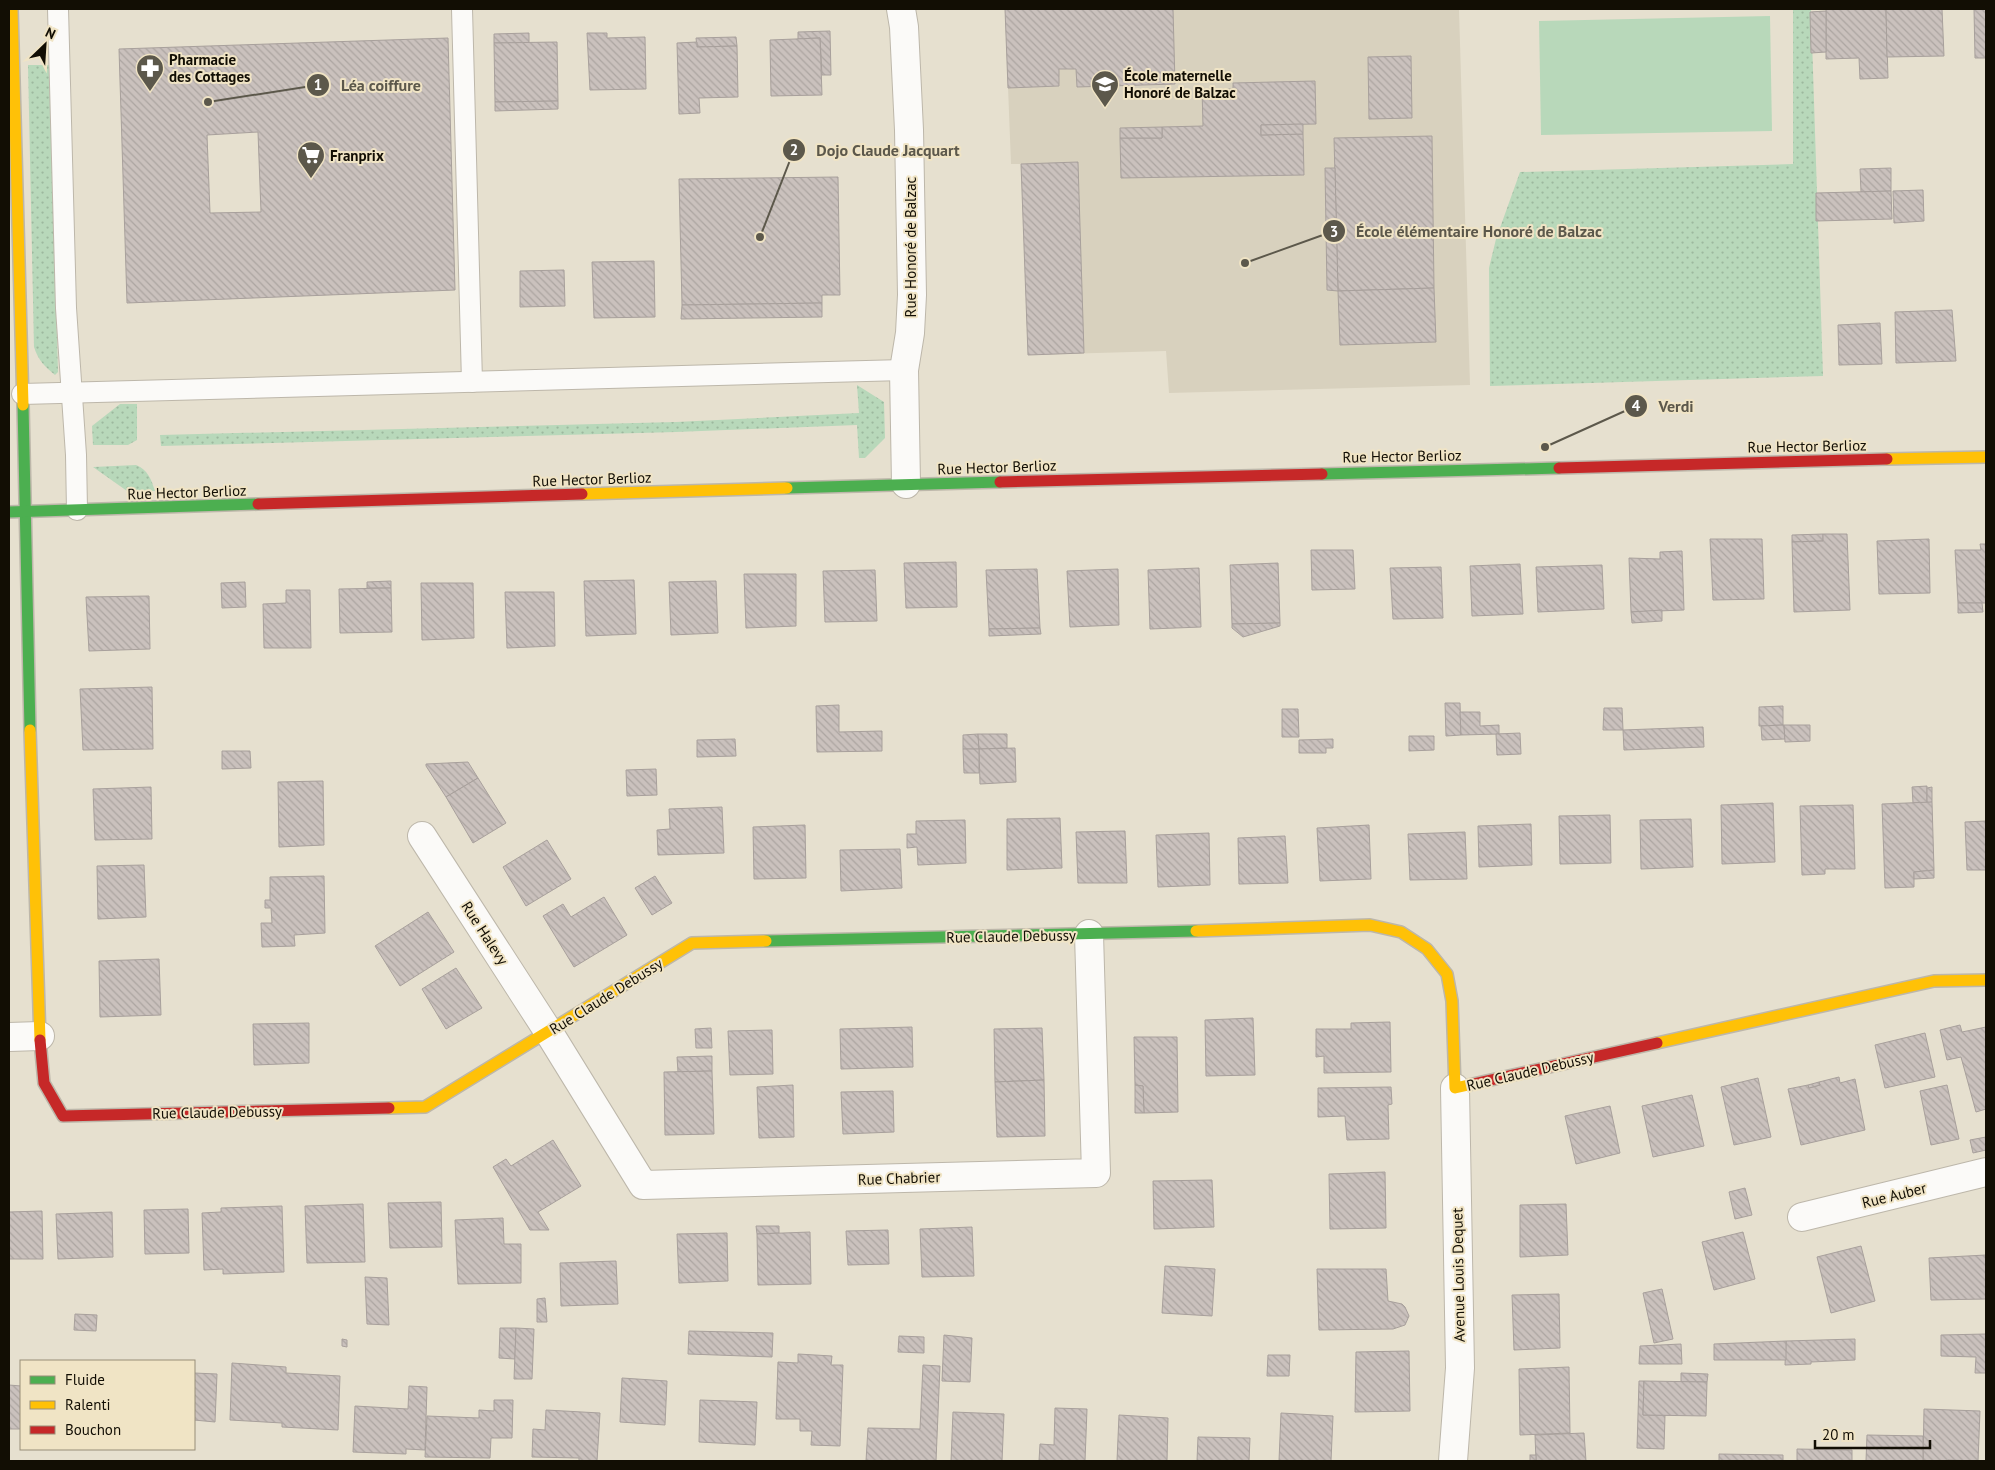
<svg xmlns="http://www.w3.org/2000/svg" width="1995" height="1470" font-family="'PT Sans',sans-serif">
<defs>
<pattern id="grass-dots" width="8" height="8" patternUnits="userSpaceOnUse" patternTransform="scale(1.25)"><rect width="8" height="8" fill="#b8d8ba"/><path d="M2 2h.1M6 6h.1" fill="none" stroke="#9db89e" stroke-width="1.8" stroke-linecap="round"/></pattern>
<pattern id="building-back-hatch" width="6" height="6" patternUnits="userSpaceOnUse" patternTransform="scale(1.25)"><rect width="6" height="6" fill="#cac1bd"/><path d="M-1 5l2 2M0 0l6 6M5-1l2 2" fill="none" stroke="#aca5a1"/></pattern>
</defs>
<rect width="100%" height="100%" fill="#e6e0cf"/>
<path fill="#d8d1be" d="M1005,9H1459L1470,385L1169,393L1166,351L1028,355L1021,164H1011Z"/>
<g fill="url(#grass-dots)">
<path d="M1793,9H1811L1823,376L1490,386L1489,268L1496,239L1520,172L1793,164Z"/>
<path d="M28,65H49L58,372L55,375C45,367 38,360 34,347Z"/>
<path d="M857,385L884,402L885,438L865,458H859L857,425L676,432L161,446L160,435L676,422L859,413Z"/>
<path d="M120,404H137V440L128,445H93L92,426Z"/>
<path d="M136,465C148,470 151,479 155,491H127L93,467Z"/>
</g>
<path fill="#b8d8ba" d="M1770,16L1772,131L1541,135L1539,21Z"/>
<g fill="url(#building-back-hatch)" stroke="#a8a09c" fill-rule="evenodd">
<path d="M1005,9H1173L1175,84L1077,87L1076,69H1059V86L1008,88Z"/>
<path d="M1826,9H1886L1888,78L1860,79L1859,58L1826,59Z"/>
<path d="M1886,9H1942L1944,56L1887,57Z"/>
<path d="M1974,9H1986V58H1975Z"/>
<path d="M1826,11V52L1811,53L1810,12Z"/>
<path d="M830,31L831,75H822L820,38L798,39V32Z"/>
<path d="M529,33V43H494V34Z"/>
<path d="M587,33H607V38L645,37L646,89L590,90Z"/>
<path d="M736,37L737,46L697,47L696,38Z"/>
<path d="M448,38L455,290L127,303L119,49ZM258,132L261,212L210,213L207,135Z"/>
<path d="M820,38L822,95L771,96L770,40Z"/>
<path d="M557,42L558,101L495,102L494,43Z"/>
<path d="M697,42V47L737,46L738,97L699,98L700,113L679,114L677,43Z"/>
<path d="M1411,56L1412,118L1369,119L1368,57Z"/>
<path d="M1315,81L1316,124L1261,125V135L1303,134L1304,175L1121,178L1120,138H1162V127L1203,126L1202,89H1233V83Z"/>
<path d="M558,101V109L495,111V102Z"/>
<path d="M1303,124V134L1261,135V125Z"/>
<path d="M1162,127V138H1120V128Z"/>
<path d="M1432,136L1434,288L1338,291L1334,138Z"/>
<path d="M1078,162L1084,353L1028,355L1021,164Z"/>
<path d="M1325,168H1335L1338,291L1327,290Z"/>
<path d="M1891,168V191L1861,192L1860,169Z"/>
<path d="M838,177L840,295H822V303L682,305L679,179Z"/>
<path d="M1923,190L1924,221L1894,223L1893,191Z"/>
<path d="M1891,191L1892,219L1816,221V193Z"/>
<path d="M654,261L655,317L594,318L592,262Z"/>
<path d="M564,270L565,306L520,307V271Z"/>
<path d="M1434,288L1436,342L1340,345L1338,291Z"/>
<path d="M822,303V317L681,319L682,305Z"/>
<path d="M1952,310L1956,361L1896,363L1895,312Z"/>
<path d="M1880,323L1882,364L1839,365L1838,325Z"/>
<path d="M1823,534V541L1792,542V535Z"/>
<path d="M1823,534H1847L1850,610L1794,612L1792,542L1823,541Z"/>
<path d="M1710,539H1762L1764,599L1713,600Z"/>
<path d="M1929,539L1930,593L1879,594L1877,541Z"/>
<path d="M1980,544H1986V603H1958L1955,550H1981Z"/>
<path d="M1311,550H1353L1355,589L1312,590Z"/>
<path d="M1682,551L1684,610L1631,612L1629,558L1660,559V552Z"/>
<path d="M956,562L957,607L906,608L904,563Z"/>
<path d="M1278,563L1280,623L1232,624L1230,565Z"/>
<path d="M1520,564L1523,614L1472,616L1470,566Z"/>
<path d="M1602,565L1604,609L1538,612L1536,567Z"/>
<path d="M1441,567L1443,618L1393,619L1390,568Z"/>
<path d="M1199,568L1201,627L1150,629L1148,570Z"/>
<path d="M1037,569L1040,628L989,629L986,570Z"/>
<path d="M1118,569L1119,625L1070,627L1067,571Z"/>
<path d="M875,570L877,621L825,622L823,571Z"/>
<path d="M744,574H796V626L746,628Z"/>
<path d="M634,580L636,634L586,636L584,581Z"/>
<path d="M391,581V588H367V582Z"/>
<path d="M716,581L718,633L671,635L669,582Z"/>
<path d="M245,582L246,607L222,608L221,583Z"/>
<path d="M421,583H473L474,638L422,640Z"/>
<path d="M391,588L392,632L340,633L339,589Z"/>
<path d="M286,590H310L311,648H264L263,604L286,603Z"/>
<path d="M505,592H554L555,646L507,648Z"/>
<path d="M149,596L150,649L89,651L86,597Z"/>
<path d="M1958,603H1982L1983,612L1958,613Z"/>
<path d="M1662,610V621L1632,623L1631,612Z"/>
<path d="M1280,623V626L1243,637L1232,628V624Z"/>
<path d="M1040,628L1041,634L989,636V629Z"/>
<path d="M152,687L153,749L83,750L80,689Z"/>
<path d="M1445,703H1460L1461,735L1446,736Z"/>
<path d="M839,705V732L882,731V751L817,752L816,706Z"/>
<path d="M1783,706V725L1759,726V707Z"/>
<path d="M1604,708H1622L1623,730H1603Z"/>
<path d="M1282,709H1298L1299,737H1282Z"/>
<path d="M1460,712H1480V726L1499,725V734L1461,735Z"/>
<path d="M1784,725L1785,739L1762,740L1761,726Z"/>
<path d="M1784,725H1810V741L1785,742Z"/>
<path d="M1703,727L1704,747L1624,750L1623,730Z"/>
<path d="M1520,733L1521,754L1497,755L1496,734Z"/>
<path d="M978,734L979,749H963V735Z"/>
<path d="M978,734H1007V748L979,749Z"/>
<path d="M1409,736H1434V750L1409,751Z"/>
<path d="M735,739L736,756L697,757V740Z"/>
<path d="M1333,739V748H1326V753H1299V740Z"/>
<path d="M1015,748L1016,782L980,784L979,749Z"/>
<path d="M963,749H979V773H964Z"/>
<path d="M222,751H250L251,768L222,769Z"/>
<path d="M468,762L478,778L446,797L426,766V764Z"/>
<path d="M656,769L657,795L627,796L626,770Z"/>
<path d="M478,778L506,823L473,843L446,797Z"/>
<path d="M323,781L324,845L279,847L278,782Z"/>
<path d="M1927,786V803H1913L1912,787Z"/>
<path d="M151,787L152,839L95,840L93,789Z"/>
<path d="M1932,787V802L1927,803V788Z"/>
<path d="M1932,802L1934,870L1914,872V887L1885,888L1882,804Z"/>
<path d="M1773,803L1775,862L1722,864L1721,805Z"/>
<path d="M1853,805L1855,869H1825V874L1802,875L1800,806Z"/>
<path d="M722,807L724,853L658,855L657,830L670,829L669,809Z"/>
<path d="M1610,815L1611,863L1560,864L1559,816Z"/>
<path d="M1060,818L1062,868L1007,870V819Z"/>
<path d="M1691,819L1693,867L1641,869L1640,820Z"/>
<path d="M965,820L966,863L918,865L917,847L907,848V834H916V821Z"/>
<path d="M1986,821V870H1967L1965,822Z"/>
<path d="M1531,824L1532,865L1479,867L1478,826Z"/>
<path d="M805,825L806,878L754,879L753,827Z"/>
<path d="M1369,825L1371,879L1320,881L1317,828Z"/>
<path d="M1125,831L1127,883H1078L1076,832Z"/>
<path d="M1465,832L1467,879L1410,880L1408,834Z"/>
<path d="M1209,833L1210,885L1158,887L1156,835Z"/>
<path d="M1285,836L1288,883L1239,884L1238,838Z"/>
<path d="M547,840L571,879L526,906L503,867Z"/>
<path d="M900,849L902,888L841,891L840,850Z"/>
<path d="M144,865L146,917L98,919L97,866Z"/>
<path d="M1934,870V878L1914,879V872Z"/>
<path d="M324,876L325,933L294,935L295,946L262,947L261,923H272L271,908H265V900H270V877Z"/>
<path d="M655,876L672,903L652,915L635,888Z"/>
<path d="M604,897L627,935L574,967L543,916L563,904L571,917Z"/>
<path d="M428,912L454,952L400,986L375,946Z"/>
<path d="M159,959L161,1015L100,1017L99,961Z"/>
<path d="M456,968L482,1008L446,1029L422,989Z"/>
<path d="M1253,1018L1255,1075L1206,1076L1205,1020Z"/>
<path d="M1390,1022L1391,1072L1324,1073V1056L1316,1057V1029H1351V1023Z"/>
<path d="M309,1023V1063L254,1065L253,1024Z"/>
<path d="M1960,1025L1962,1032L1986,1027V1109L1976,1112L1961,1057L1947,1060L1940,1030Z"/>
<path d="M912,1027L913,1067L841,1069L840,1029Z"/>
<path d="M711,1028L712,1048H696L695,1029Z"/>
<path d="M1042,1028L1044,1080L995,1082L994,1029Z"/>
<path d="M772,1030L773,1074L730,1075L728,1031Z"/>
<path d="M1925,1033L1935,1077L1885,1088L1875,1045Z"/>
<path d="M1134,1037H1177L1178,1112L1144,1113L1143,1086L1135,1085Z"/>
<path d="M712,1056V1071L678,1072L677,1057Z"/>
<path d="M712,1071L714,1134L665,1135L664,1072Z"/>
<path d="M1839,1077L1840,1083L1855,1079L1865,1130L1801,1145L1788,1089L1808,1085L1809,1088L1820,1085L1819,1082Z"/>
<path d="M1758,1078L1771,1137L1734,1145L1721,1087Z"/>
<path d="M1044,1080L1045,1136L997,1137L995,1082Z"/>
<path d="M1819,1082L1820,1085L1809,1088L1808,1085Z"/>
<path d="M793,1085L794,1137L759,1138L757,1087Z"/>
<path d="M1135,1085L1143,1086L1144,1113H1135Z"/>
<path d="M1947,1085L1959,1139L1931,1145L1920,1091Z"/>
<path d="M1391,1087L1392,1104L1388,1105L1389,1139L1347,1140L1345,1116L1318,1117V1088Z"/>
<path d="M893,1091L894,1132L843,1134L841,1092Z"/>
<path d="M1692,1095L1704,1146L1653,1157L1642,1106Z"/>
<path d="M1610,1106L1620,1153L1576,1164L1565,1116Z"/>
<path d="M1986,1137V1150L1973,1153L1970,1140Z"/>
<path d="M553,1140L581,1186L538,1212L549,1230H530L493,1167L506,1159L511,1166Z"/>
<path d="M1385,1172L1386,1228L1330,1229L1329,1174Z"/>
<path d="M1212,1180L1214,1227L1154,1229L1153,1181Z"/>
<path d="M1745,1188L1752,1215L1735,1219L1729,1192Z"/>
<path d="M441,1202L442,1247L390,1248L388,1203Z"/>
<path d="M363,1204L365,1262L307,1263L305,1206Z"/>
<path d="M1566,1204L1568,1255L1520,1257V1205Z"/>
<path d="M282,1206L284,1272L223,1274V1269L204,1270L202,1213L221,1212V1208Z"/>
<path d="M188,1209L189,1253L145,1254L144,1210Z"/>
<path d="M42,1211L43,1259H9V1212Z"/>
<path d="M112,1212L113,1257L58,1259L56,1214Z"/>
<path d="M503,1218L504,1244H521V1283L458,1284L455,1220Z"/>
<path d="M756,1226H779V1233L757,1234Z"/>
<path d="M972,1227L974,1276L922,1277L920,1229Z"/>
<path d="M888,1230L889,1264L848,1265L846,1231Z"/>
<path d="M810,1232L811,1284L758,1285L757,1234Z"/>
<path d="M1743,1232L1755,1279L1714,1290L1702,1242Z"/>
<path d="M727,1233L728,1281L679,1283L677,1234Z"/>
<path d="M1861,1246L1875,1301L1831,1313L1817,1257Z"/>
<path d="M1986,1255V1299L1931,1300L1929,1258Z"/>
<path d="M616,1261L618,1304L561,1306L560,1263Z"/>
<path d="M1165,1266L1215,1269L1212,1316L1162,1313Z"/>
<path d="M1317,1269H1386L1388,1301L1402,1304L1405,1307L1409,1316L1405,1325L1393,1329L1319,1330Z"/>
<path d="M365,1277L387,1278L389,1325L367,1324Z"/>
<path d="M1662,1289L1673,1339L1654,1343L1643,1293Z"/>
<path d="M1559,1294L1560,1348L1514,1350L1512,1295Z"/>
<path d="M545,1298L547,1322H537V1299Z"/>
<path d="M75,1314L97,1315L96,1331L74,1330Z"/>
<path d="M500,1328H516L515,1359L499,1358Z"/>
<path d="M516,1328L534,1329L532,1379H514Z"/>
<path d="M689,1331L773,1333L772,1357L688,1354Z"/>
<path d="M1986,1334V1373H1975L1976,1357L1941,1356V1335Z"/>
<path d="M944,1335L972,1338L970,1382L942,1381Z"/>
<path d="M899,1336L924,1337V1353L898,1352Z"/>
<path d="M342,1339L347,1340V1347L342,1346Z"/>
<path d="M1855,1339V1360L1811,1362V1364L1785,1365L1786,1341Z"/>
<path d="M1786,1341V1360H1714V1344Z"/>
<path d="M1681,1344L1682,1364H1639L1640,1346Z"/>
<path d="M1409,1351L1410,1411L1355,1412L1356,1352Z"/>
<path d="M798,1354L832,1356L831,1365H843L840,1446L811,1445L812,1431H800V1419H776L778,1362L798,1363Z"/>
<path d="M1268,1355H1290L1289,1376H1267Z"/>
<path d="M232,1363L286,1367V1373L340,1376L338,1430L282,1427V1423L230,1420Z"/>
<path d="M923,1365L940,1366L936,1461H866L868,1428L920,1429Z"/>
<path d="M1569,1367L1570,1433L1520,1435L1519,1369Z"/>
<path d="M194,1373L217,1374L215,1422L194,1420Z"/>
<path d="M1681,1373L1708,1374L1707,1382H1681Z"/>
<path d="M622,1378L667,1381L665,1425L620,1422Z"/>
<path d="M1639,1381H1644L1643,1415H1665L1664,1449L1637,1448Z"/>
<path d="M1644,1381L1707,1382L1706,1416L1643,1415Z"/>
<path d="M9,1385L21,1386V1429H9Z"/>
<path d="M409,1386L427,1387L425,1450L406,1449V1454L353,1452L355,1406L408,1409Z"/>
<path d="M494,1400H513L512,1438H491L490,1458L425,1457L427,1416L479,1418V1410L494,1411Z"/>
<path d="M700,1400L757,1402L755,1445L699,1442Z"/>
<path d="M1055,1408L1087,1409L1085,1461H1039L1040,1444L1054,1445Z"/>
<path d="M1924,1409L1980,1411L1978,1461L1948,1460V1461H1923Z"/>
<path d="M546,1410L600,1413L597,1461H579V1458L532,1457L533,1429L545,1430Z"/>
<path d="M953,1412L1004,1414L1002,1461H951Z"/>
<path d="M1281,1413L1333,1416L1331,1461H1279Z"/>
<path d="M1119,1415L1168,1418L1167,1461H1117Z"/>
<path d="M1584,1433L1586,1461H1536L1535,1435Z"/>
<path d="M1867,1435L1923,1436V1461H1866Z"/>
<path d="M1198,1437L1250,1438L1249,1461H1197Z"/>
<path d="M1797,1449L1852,1450V1461H1797Z"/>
<path d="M1719,1454L1783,1455V1461H1719Z"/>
<rect x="1530" y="1455" width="6" height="6"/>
</g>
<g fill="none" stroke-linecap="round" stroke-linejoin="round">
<g stroke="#bdb7aa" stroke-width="22">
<g id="lane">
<path d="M58,9L66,308L76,455L77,510"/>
<path d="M462,9L472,382"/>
<path d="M22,394L904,370"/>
</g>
</g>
<g stroke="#bdb7aa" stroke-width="30">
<g id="street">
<path d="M901,9L904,27L909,130L912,295L910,333L904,370L906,484"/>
<path d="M422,836L548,1031L643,1185L1096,1173L1089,934"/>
<path d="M9,1037L40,1036"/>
<path d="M1802,1217L1986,1172"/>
<path d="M1453,1461L1460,1368L1455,1088"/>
</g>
</g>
<g stroke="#bdb7aa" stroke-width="14">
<g id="fast">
<path d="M23,405L30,730"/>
<path d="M1322,474L1559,468"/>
<path d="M787,488L1000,482"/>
<path d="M9,512L258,504"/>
<path d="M766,941L1196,931"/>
</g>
</g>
<g stroke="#bdb7aa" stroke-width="14">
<g id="slow">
<path d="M12,9L23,405"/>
<path d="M1887,459L1986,457"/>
<path d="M582,494L787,488"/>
<path d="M30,730L40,1040"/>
<path d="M1196,931L1370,925L1401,932L1427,949L1447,974L1452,1001L1455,1088L1473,1084"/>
<path d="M1657,1043L1934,981L1986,980"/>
<path d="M389,1108L425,1107L692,943L766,941"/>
</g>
</g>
<g stroke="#bdb7aa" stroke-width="14">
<g id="jam">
<path d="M1559,468L1887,459"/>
<path d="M1000,482L1322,474"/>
<path d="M258,504L582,494"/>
<path d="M40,1040L44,1083L63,1116L389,1108"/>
<path d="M1473,1084L1657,1043"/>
</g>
</g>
<use href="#lane" stroke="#fbfaf8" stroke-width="20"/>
<use href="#street" stroke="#fbfaf8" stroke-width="28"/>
<use href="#fast" stroke="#4caf50" stroke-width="11"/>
<use href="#slow" stroke="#ffc107" stroke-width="11"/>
<use href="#jam" stroke="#c62828" stroke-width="11"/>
</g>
<defs>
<g id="pharmacy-pin" transform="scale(1.4375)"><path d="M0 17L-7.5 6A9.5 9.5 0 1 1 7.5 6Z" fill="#5c584b" stroke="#f0e4c5"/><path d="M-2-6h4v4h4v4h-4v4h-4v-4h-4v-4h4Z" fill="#fff"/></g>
<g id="school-pin" transform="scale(1.4375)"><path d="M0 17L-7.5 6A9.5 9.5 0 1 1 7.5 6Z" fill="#5c584b" stroke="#f0e4c5"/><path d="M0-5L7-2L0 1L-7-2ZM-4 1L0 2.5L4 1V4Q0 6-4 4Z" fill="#fff"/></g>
<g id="supermarket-pin" transform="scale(1.4375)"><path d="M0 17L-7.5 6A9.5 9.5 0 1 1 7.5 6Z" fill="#5c584b" stroke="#f0e4c5"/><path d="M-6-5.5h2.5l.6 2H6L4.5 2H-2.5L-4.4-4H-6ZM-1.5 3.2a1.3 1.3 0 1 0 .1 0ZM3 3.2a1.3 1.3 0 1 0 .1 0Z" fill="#fff"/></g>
</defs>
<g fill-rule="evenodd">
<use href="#pharmacy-pin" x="150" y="68"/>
<use href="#school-pin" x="1105" y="84"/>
<use href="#supermarket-pin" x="311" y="155"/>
</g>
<g text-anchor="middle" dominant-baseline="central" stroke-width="4" stroke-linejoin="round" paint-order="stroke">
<g font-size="15" font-weight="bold" fill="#120e04" stroke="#f0e4c5" text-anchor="start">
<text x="169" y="59">Pharmacie<tspan x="169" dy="17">des Cottages</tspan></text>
<text x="1124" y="75">École maternelle<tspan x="1124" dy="17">Honoré de Balzac</tspan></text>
<text x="330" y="155">Franprix</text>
</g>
<g font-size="15" fill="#120e04" stroke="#f0e4c5">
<text transform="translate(910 247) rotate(-90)">Rue Honoré de Balzac</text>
<text transform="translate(1807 446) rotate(-1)">Rue Hector Berlioz</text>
<text transform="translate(1402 456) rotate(-1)">Rue Hector Berlioz</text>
<text transform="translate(997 467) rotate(-2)">Rue Hector Berlioz</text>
<text transform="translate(592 479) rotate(-2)">Rue Hector Berlioz</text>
<text transform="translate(187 492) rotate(-2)">Rue Hector Berlioz</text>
<text transform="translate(485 933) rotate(57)">Rue Halevy</text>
<text transform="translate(1011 936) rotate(-1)">Rue Claude Debussy</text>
<text transform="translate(606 996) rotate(-32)">Rue Claude Debussy</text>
<text transform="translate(1530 1071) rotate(-13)">Rue Claude Debussy</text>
<text transform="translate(217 1112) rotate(-1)">Rue Claude Debussy</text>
<text transform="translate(899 1178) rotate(-2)">Rue Chabrier</text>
<text transform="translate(1894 1195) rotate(-14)">Rue Auber</text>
<text transform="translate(1458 1275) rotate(-91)">Avenue Louis Dequet</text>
</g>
</g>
<path fill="none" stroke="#5c584b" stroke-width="2" d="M208 102L318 85M760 237L794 150M1245 263L1334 231M1545 447L1636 406"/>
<g fill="#5c584b" stroke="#f0e4c5" stroke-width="2">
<circle cx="208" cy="102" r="5"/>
<circle cx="760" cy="237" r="5"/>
<circle cx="1245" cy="263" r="5"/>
<circle cx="1545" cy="447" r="5"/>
<circle cx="318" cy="85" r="12"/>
<circle cx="794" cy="150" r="12"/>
<circle cx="1334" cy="231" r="12"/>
<circle cx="1636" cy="406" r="12"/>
</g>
<g font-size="15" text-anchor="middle" font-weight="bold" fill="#fff">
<text x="318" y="90">1</text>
<text x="794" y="155">2</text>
<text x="1334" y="237">3</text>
<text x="1636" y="411">4</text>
</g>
<g font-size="16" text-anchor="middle" font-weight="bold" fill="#5c584b" stroke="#f0e4c5" stroke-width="4" stroke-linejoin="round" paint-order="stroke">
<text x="381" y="91">Léa coiffure</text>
<text x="888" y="156">Dojo Claude Jacquart</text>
<text x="1479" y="237">École élémentaire Honoré de Balzac</text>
<text x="1676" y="412">Verdi</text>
</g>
<rect width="1995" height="1470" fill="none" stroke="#120e04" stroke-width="20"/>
<rect x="20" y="1360" width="175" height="90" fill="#f0e4c5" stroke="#978e78"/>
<rect x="30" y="1376" width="25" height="8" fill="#4caf50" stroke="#978e78"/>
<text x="65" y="1385" font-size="15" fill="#120e04">Fluide</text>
<rect x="30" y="1401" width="25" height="8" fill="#ffc107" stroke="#978e78"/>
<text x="65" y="1410" font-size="15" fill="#120e04">Ralenti</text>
<rect x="30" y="1426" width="25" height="8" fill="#c62828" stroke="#978e78"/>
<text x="65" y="1435" font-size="15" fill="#120e04">Bouchon</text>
<g transform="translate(45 45) rotate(25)" stroke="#f0e4c5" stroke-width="4" paint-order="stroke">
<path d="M0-4L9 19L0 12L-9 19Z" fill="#120e04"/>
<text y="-8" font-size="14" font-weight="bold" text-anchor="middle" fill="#120e04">N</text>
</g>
<path d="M1815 1440v8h115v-8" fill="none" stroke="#120e04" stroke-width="2.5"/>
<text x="1822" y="1440" font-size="15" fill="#120e04" stroke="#f0e4c5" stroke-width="4" paint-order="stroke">20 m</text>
</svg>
